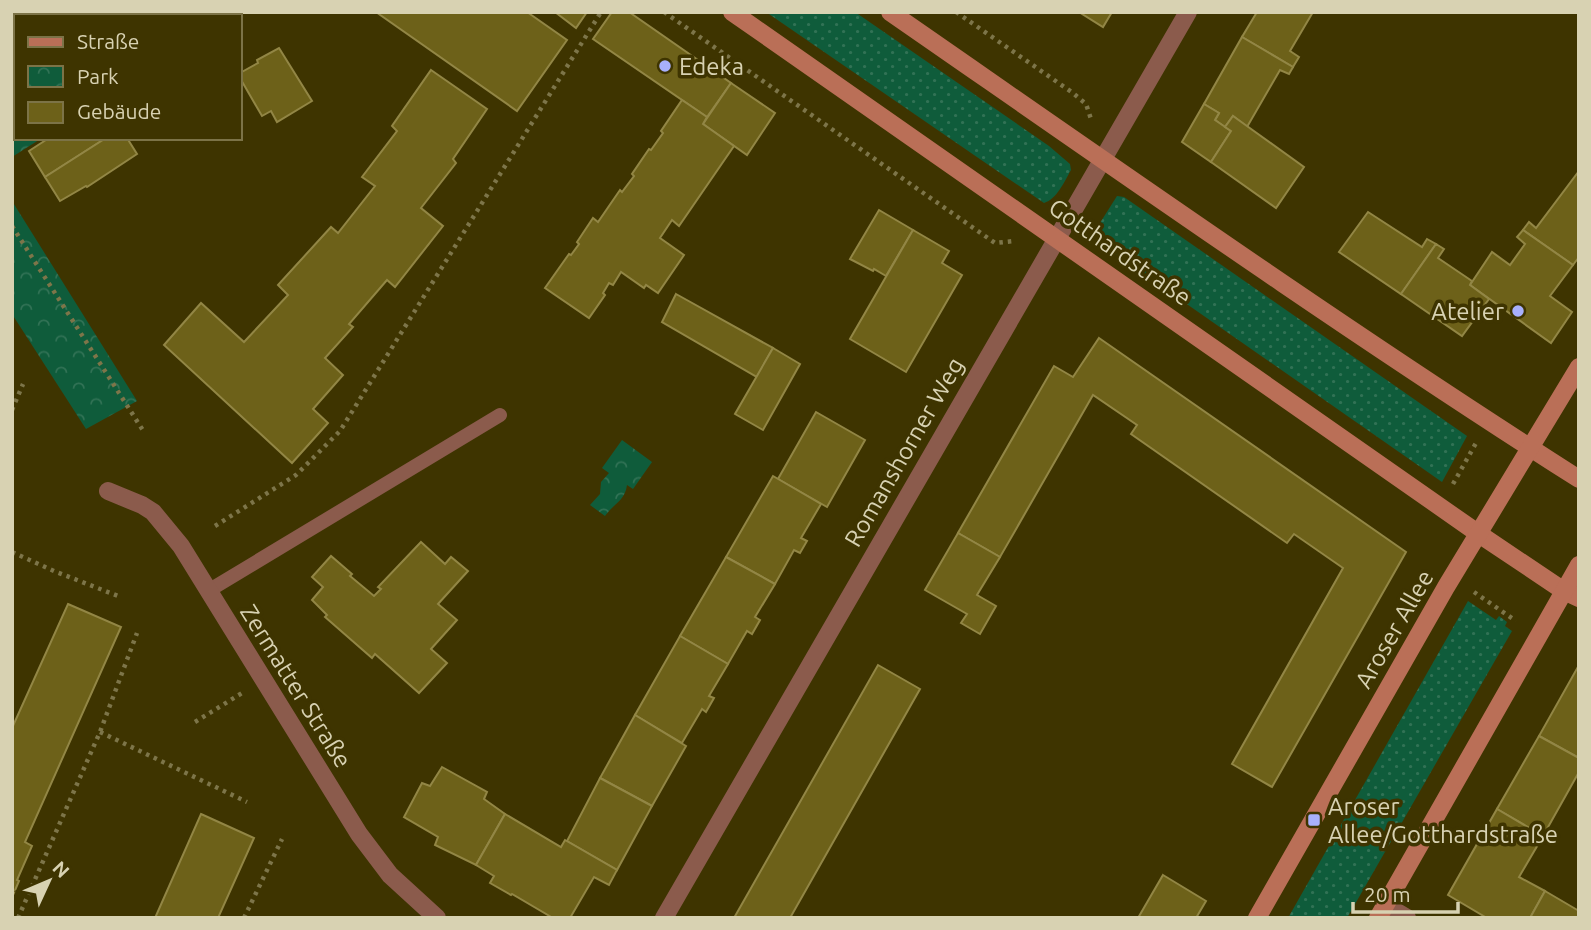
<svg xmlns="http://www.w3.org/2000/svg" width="1591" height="930" font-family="Ubuntu,sans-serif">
<defs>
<pattern id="grass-dots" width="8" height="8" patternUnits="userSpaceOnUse" patternTransform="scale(1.75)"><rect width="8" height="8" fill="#0f5c3b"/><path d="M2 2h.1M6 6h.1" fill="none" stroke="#317255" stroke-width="1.8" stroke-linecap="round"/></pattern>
<pattern id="park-crowns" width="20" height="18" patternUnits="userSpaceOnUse" patternTransform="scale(1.75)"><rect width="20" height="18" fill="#0f5c3b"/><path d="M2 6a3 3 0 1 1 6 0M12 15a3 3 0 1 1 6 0" fill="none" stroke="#317255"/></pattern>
</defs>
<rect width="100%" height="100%" fill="#3e3400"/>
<g fill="url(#grass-dots)">
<path d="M766,12H855L1049,146L1070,164L1071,170C1064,182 1057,199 1044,203Z"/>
<path d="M1117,196L1124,197L1467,436L1442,482L1095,240L1093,238V234Z"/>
<path d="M1468,601L1496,620L1499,616L1507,622L1505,626L1512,631L1347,918H1288Z"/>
</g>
<g fill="url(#park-crowns)">
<path d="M12,12H104L106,16H16V138H42L12,157Z"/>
<path d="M12,201L137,401L86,429L12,314Z"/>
<path d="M622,440L652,462L633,489L627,485C625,501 614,503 605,516L590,505L600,494L601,482L609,473L602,468Z"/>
</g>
<path fill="#0f5c3b" d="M12,16H16V133L12,136Z"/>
<g fill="#6d6119" stroke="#928645" stroke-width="2">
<path d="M376,12H527L567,40L517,111Z"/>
<path d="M555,12H587L576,28Z"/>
<path d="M612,12H629L731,83L707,117L593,39Z"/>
<path d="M1079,12H1112L1103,27Z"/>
<path d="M1257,12H1313L1290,51L1299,57L1293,67L1242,37Z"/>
<path d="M1242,37L1293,67L1289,74L1280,70L1247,127L1233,116L1225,127L1215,120L1219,113L1204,104Z"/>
<path d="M279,48L312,101L277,122L271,111L262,116L240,78V73L258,63L257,60Z"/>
<path d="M431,70L487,109L453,159L456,163L421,208L443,226L395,287L387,280L349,324L353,327L325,358L343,375L313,409L328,423L292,463L164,345L201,303L244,342L288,295L278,285L331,227L338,233L375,186L362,177L397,131L392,126Z"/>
<path d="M731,83L775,113L747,155L703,124Z"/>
<path d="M682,100L707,117L703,124L734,146L679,226L672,220L660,238L684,255L658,293L646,285L644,288L621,272L613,285L609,283L603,293L605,295L589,318L545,288L569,254L571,255L579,244L577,242L593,218L598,222L620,190L622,192L634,176L632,174L649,149L651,150L663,133L661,131Z"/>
<path d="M1204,104L1219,113L1215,120L1231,131L1211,162L1182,142Z"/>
<path d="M1233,116L1304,167L1276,208L1211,162L1231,131L1225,127Z"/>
<path d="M49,138H106L45,177L29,151Z"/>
<path d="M106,138H127L137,154L87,187L86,186L60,201L45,177Z"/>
<path d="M1579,171V257L1573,265L1523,230L1529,222L1536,228Z"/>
<path d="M879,210L913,230L886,276L874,269L873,271L850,259Z"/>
<path d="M1368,212L1422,247L1427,239L1436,244L1401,294L1339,252Z"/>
<path d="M913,230L949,251L942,263L962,275L906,372L850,339Z"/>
<path d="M1523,230L1573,265L1550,296L1572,312L1551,343L1470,285L1492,252L1510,265L1525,244L1517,237Z"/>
<path d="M1436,244L1444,249L1438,258L1472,281L1470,285L1489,299L1462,336L1401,294Z"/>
<path d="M676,294L773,348L757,377L662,322Z"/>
<path d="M1099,338L1406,552L1272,787L1232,764L1343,568L1294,534L1287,543L1131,434L1137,425L1093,395L1000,557L958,533L1054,366L1073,377Z"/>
<path d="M773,348L800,364L763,430L735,414Z"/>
<path d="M816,412L865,440L827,507L778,479Z"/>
<path d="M773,476L821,504L801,538L807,541L800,553L794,550L775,584L726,557Z"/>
<path d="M958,533L1000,557L977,595L996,606L980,634L961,623L967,614L925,590Z"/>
<path d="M421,542L445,564L451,557L468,571L438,604L457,620L431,649L447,663L419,693L375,654L372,658L325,617L327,615L312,600L323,587L312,577L331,556L352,574L350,576L374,596L381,589L378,587Z"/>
<path d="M726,557L775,584L755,617L760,620L752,634L747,631L728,664L680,636Z"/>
<path d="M68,604L121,627L25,842L32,846L17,880L19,881L13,895L12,728Z"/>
<path d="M680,636L728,664L709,696L714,698L706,712L702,709L682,743L635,715Z"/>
<path d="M878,665L920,689L790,918H734Z"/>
<path d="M1579,665V758L1539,736Z"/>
<path d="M635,715L686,746L652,806L600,778Z"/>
<path d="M1539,736L1579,758V772L1543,836L1497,809Z"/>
<path d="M442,767L487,792L484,799L505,814L476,865L435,845L438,837L404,817L422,783L430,786Z"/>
<path d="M600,778L652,806L617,870L567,841Z"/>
<path d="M1497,809L1543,836L1519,877L1545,891L1530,918H1487L1448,895Z"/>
<path d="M201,814L254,838L218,918H155Z"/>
<path d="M505,814L561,847L565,840L617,870L609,885L594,877L570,918H553L512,894L511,895L490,883L494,876L476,865Z"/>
<path d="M1163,875L1206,901L1196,918H1138Z"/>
<path d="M1545,891L1579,911V918H1530Z"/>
</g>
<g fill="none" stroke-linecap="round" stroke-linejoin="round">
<g stroke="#7d7549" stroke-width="4.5" stroke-dasharray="3.5 5" stroke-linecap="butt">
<path d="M664,12L995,243L1014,241"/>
<path d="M956,12L1073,93L1086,104L1091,119"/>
<path d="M12,226L144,432"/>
<path d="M12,410L23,384"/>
<path d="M1453,484L1476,443"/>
<path d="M215,526L296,475L340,431L601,12"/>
<path d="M12,552L54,571L118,596"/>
<path d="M1474,592L1516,621"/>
<path d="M195,722L242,693"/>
<path d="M100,732L247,802"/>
<path d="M18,918L100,732L137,633"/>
<path d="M244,918L282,839"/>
</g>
<path stroke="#8b5b4c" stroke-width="14" d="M208,591L500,415"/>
<g stroke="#8b5b4c" stroke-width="18">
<path d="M108,491L142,505L153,512L181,546L359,834L390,875L437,918"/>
<path d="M1385,905L1407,918"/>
<path d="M664,918L1188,12"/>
</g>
<g stroke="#ba6f57" stroke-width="18">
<path d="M732,12L1479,534L1564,591L1579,598"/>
<path d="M890,12C1118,170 1345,330 1579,479"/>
<path d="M1257,918L1446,587L1579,367"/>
<path d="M1378,918L1579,565"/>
</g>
</g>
<g fill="#a8b0fc" stroke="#3e3400" stroke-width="2.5">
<circle cx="665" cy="66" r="7"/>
<circle cx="1518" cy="311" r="7"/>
<rect x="1307" y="813" width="14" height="14" rx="3.5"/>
</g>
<g text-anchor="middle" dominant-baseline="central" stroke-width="7" stroke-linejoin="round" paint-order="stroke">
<g font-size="24" fill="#d8d2b2" stroke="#3e3400" text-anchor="start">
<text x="679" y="66">Edeka</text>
<text x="1504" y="311" text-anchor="end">Atelier</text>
<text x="1328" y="806">Aroser<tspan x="1328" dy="28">Allee/Gotthardstraße</tspan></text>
</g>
<g font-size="24" fill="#d8d2b2" stroke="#3e3400">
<text transform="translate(1120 252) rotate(35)">Gotthardstraße</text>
<text transform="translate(904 452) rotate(-60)">Romanshorner Weg</text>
<text transform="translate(1394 629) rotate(-60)">Aroser Allee</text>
<text transform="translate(296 686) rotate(58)">Zermatter Straße</text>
</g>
</g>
<rect width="1591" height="930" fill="none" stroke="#d8d2b2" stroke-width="28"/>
<rect x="14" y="14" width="228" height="126" fill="#3e3400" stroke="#7c7347" stroke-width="2"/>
<rect x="28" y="37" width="35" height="10" fill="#ba6f57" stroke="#7c7347" stroke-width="2"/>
<text x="77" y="49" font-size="21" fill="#d8d2b2">Straße</text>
<rect x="28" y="66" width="35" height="21" fill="url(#park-crowns)" stroke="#7c7347" stroke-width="2"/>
<text x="77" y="84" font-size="21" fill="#d8d2b2">Park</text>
<rect x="28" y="102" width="35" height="21" fill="#6d6119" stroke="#7c7347" stroke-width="2"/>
<text x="77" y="119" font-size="21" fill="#d8d2b2">Gebäude</text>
<g transform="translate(49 881) rotate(46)" stroke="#3e3400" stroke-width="5" paint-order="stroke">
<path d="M0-5L12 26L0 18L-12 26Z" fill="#d8d2b2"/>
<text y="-10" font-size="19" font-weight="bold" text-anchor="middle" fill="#d8d2b2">N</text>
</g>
<path d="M1353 902v10h105v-10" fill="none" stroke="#d8d2b2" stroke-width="3.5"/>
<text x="1364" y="902" font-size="21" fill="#d8d2b2" stroke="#3e3400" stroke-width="5" paint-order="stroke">20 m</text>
</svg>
